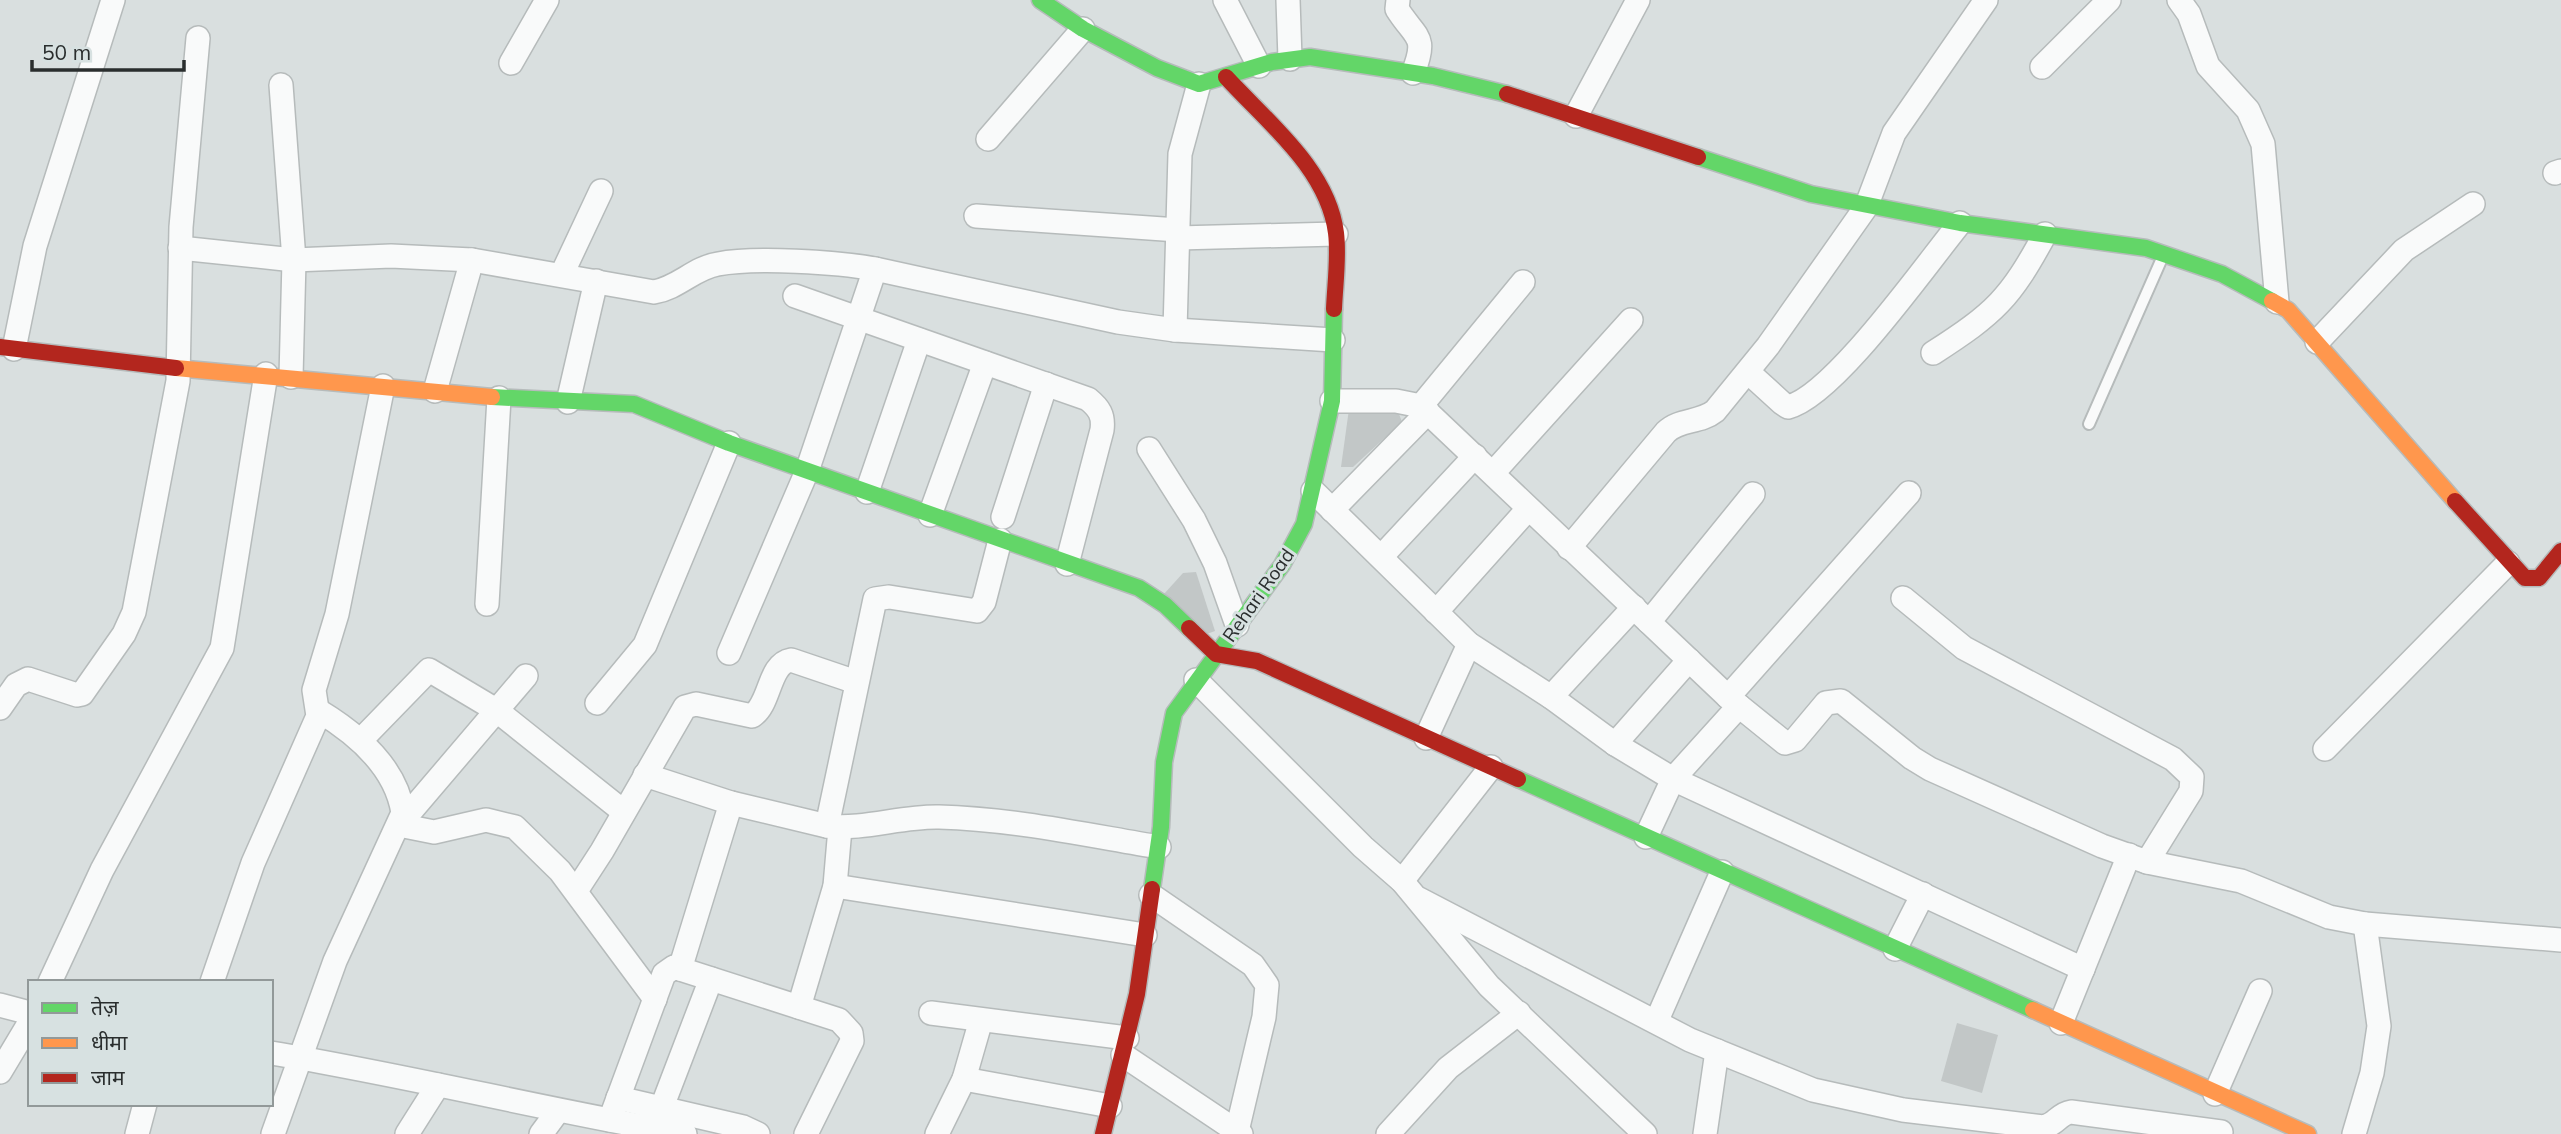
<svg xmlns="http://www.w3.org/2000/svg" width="2561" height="1134" font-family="Mulish,'Noto Sans Devanagari',sans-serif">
<rect width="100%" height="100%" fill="#d9dfdf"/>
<g fill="#c2c7c7">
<path d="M1349,409L1399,414L1402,422L1353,467H1341Z"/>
<path d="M1196,572L1215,631L1204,635L1164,594L1183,573Z"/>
<path d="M1957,1023L1998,1035L1982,1093L1941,1081Z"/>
</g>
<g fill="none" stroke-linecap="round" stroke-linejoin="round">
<g stroke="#b6bbbb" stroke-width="14">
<path id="lane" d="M2089,424L2163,256"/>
</g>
<g stroke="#b6bbbb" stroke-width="26">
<g id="street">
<path d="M1225,0L1259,66"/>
<path d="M1288,0L1290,59"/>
<path d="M1398,0L1397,9C1416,39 1428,35 1413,73"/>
<path d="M2179,0L2189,14L2208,66L2248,110L2263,144L2277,302"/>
<path d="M511,63L547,0"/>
<path d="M2042,67L2109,0"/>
<path d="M281,85L294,260L291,377"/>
<path d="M1576,116L1638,0"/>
<path d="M988,139L1083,29"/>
<path d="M2555,173L2561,171"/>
<path d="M976,216L1178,230"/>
<path d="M1178,238L1336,234"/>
<path d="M180,248L294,260L391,256L472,260L654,292C678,288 694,268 718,264C755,257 837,262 875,269L1118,322L1175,330L1333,340"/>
<path d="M562,274L601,191"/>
<path d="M795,296L1088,399C1099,408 1104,415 1102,430L1067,564"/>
<path d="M1175,330L1180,154L1199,84"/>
<path d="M2317,342L2404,250L2473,204"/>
<path d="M14,349L35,246L113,0"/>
<path d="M1933,353C1995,313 2010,299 2045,234"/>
<path d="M1748,372L1782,403L1788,407C1834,396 1927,263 1960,223"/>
<path d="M435,391L472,260"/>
<path d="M1332,401H1396L1421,406L1728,697L1785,743L1795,740L1826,703L1841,701L1912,758L1930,769L2102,846L2147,862L2241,881L2329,917L2365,924L2561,940"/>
<path d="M568,402L596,281"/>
<path d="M1421,406L1523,282"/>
<path d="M1149,449L1194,520L1215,563L1237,625"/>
<path d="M1493,473L1631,320"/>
<path d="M1313,491L1469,644L1551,697L1615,744L1673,779L2083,969"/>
<path d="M867,492L919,340"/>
<path d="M1332,510L1428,412"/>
<path d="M930,515L985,363"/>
<path d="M1003,517L1046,384"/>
<path d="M1569,548L1666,432C1679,419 1700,423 1715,411L1768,346L1866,207L1894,133L1986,0"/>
<path d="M1381,557L1475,456"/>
<path d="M1903,598L1964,648L2173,759L2192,777L2191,791L2147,862"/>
<path d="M487,604L499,398"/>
<path d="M1436,612L1528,509"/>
<path d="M1649,622L1753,494"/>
<path d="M729,653L807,471L875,269"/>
<path d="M526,676L399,825L434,832L486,820L515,827L560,871L655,999"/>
<path d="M1196,680L1363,847L1402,881L1489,986L1645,1134"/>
<path d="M1551,697L1634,607"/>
<path d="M1728,697L1909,493"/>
<path d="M597,703L645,645L729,443"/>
<path d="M0,708L16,685L28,679L77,695L82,694L124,634L134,612L178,381L181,227L198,38"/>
<path d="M1426,738L1469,644"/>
<path d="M361,740L429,670L496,710L624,812"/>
<path d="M1615,744L1689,660"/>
<path d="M2325,749L2508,563"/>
<path d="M645,775L731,803L827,826C864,830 902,816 939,817C1013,819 1086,835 1159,847"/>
<path d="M827,826L875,599L889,597L977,611L984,602L1000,540"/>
<path d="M1646,837L1673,779L1739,706"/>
<path d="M1402,881L1491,767"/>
<path d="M835,886L1145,935"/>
<path d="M576,891L602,851L685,707L696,704L752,716C771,704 768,664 791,660L856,682"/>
<path d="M1151,895L1253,965L1267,985L1264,1017L1237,1131"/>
<path d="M1419,899L1690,1040L1813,1090L1903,1110L2043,1127C2056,1125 2058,1114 2071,1112L2221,1132"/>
<path d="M1895,949L1923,894"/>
<path d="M680,969L731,803"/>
<path d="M50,982L102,870L222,648L266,374"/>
<path d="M212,982L253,863L318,716L314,690L337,614L383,386"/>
<path d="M0,1005L30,1013"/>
<path d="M799,1007L835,886L840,828"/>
<path d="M931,1013L1127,1038"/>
<path d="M1657,1020L1722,872"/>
<path d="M2061,1023L2129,855"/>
<path d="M271,1053C410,1076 546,1110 685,1134"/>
<path d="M1123,1055L1241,1134"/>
<path d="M0,1072L30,1022"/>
<path d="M964,1079L1110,1106"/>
<path d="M2215,1094L2260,991"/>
<path d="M618,1098L743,1127L758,1134"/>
<path d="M662,1107L711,979"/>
<path d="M610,1120L664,974L674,967L839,1020L851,1033L852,1041L806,1134"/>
<path d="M137,1134L145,1104"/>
<path d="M273,1134L335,961L403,813C396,767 357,734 319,711"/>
<path d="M407,1134L438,1085"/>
<path d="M541,1134L558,1111"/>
<path d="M937,1134L964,1079L981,1020"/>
<path d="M1388,1134L1448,1068L1519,1013"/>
<path d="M1705,1134L1717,1051"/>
<path d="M2354,1134L2372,1073L2379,1026L2365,924"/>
</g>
</g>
<g stroke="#b6bbbb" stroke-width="19">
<g id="fast">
<path d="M1040,0L1083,29L1157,68L1199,84L1272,62L1310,57L1433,76L1507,94"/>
<path d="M1698,157L1811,194L1960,223L2146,248L2222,274L2272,301"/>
<path d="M492,397L634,404L729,443L1139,588L1165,605L1189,628"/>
<path d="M1518,779L2033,1010"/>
<path d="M1152,889L1161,827L1164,762L1174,713L1282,565L1304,524L1332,401L1334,309"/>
</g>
</g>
<g stroke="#b6bbbb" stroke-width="19">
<g id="slow">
<path d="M2272,301L2288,310L2455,501"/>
<path d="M176,368L492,397"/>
<path d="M2033,1010L2308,1134"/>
</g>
</g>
<g stroke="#b6bbbb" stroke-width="19">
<g id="jam">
<path d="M1226,77C1267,122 1328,169 1336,233C1339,257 1335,284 1334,309"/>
<path d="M1507,94L1698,157"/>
<path d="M0,347L176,368"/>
<path d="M2455,501L2525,578H2539L2561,551"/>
<path d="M1189,628L1216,654L1257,661L1518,779"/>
<path d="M1103,1134L1137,994L1152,889"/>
</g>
</g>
<use href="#lane" stroke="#f9fafa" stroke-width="10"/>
<use href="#street" stroke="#f9fafa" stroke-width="23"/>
<use href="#fast" stroke="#63d668" stroke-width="16"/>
<use href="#slow" stroke="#ff974d" stroke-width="16"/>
<use href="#jam" stroke="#b3261e" stroke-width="16"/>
</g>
<g text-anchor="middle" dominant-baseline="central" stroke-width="6" stroke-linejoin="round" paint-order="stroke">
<g font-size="19" fill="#2a2e2e" stroke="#d7e1e1">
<text transform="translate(1258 595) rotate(-55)">Rehari Road</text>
</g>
</g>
<rect x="28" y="980" width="245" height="126" fill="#d7e1e1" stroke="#929999" stroke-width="2"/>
<rect x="42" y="1003" width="35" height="10" fill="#63d668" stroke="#929999" stroke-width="2"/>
<text x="91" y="1015" font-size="21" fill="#2a2e2e">तेज़</text>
<rect x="42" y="1038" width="35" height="10" fill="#ff974d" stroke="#929999" stroke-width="2"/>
<text x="91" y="1050" font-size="21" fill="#2a2e2e">धीमा</text>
<rect x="42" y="1073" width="35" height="10" fill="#b3261e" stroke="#929999" stroke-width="2"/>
<text x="91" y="1085" font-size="21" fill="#2a2e2e">जाम</text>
<path d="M32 60v10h152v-10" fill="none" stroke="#2a2e2e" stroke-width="3.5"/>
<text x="42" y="60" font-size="21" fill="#2a2e2e" stroke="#d7e1e1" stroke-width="5" paint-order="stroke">50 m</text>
</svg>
